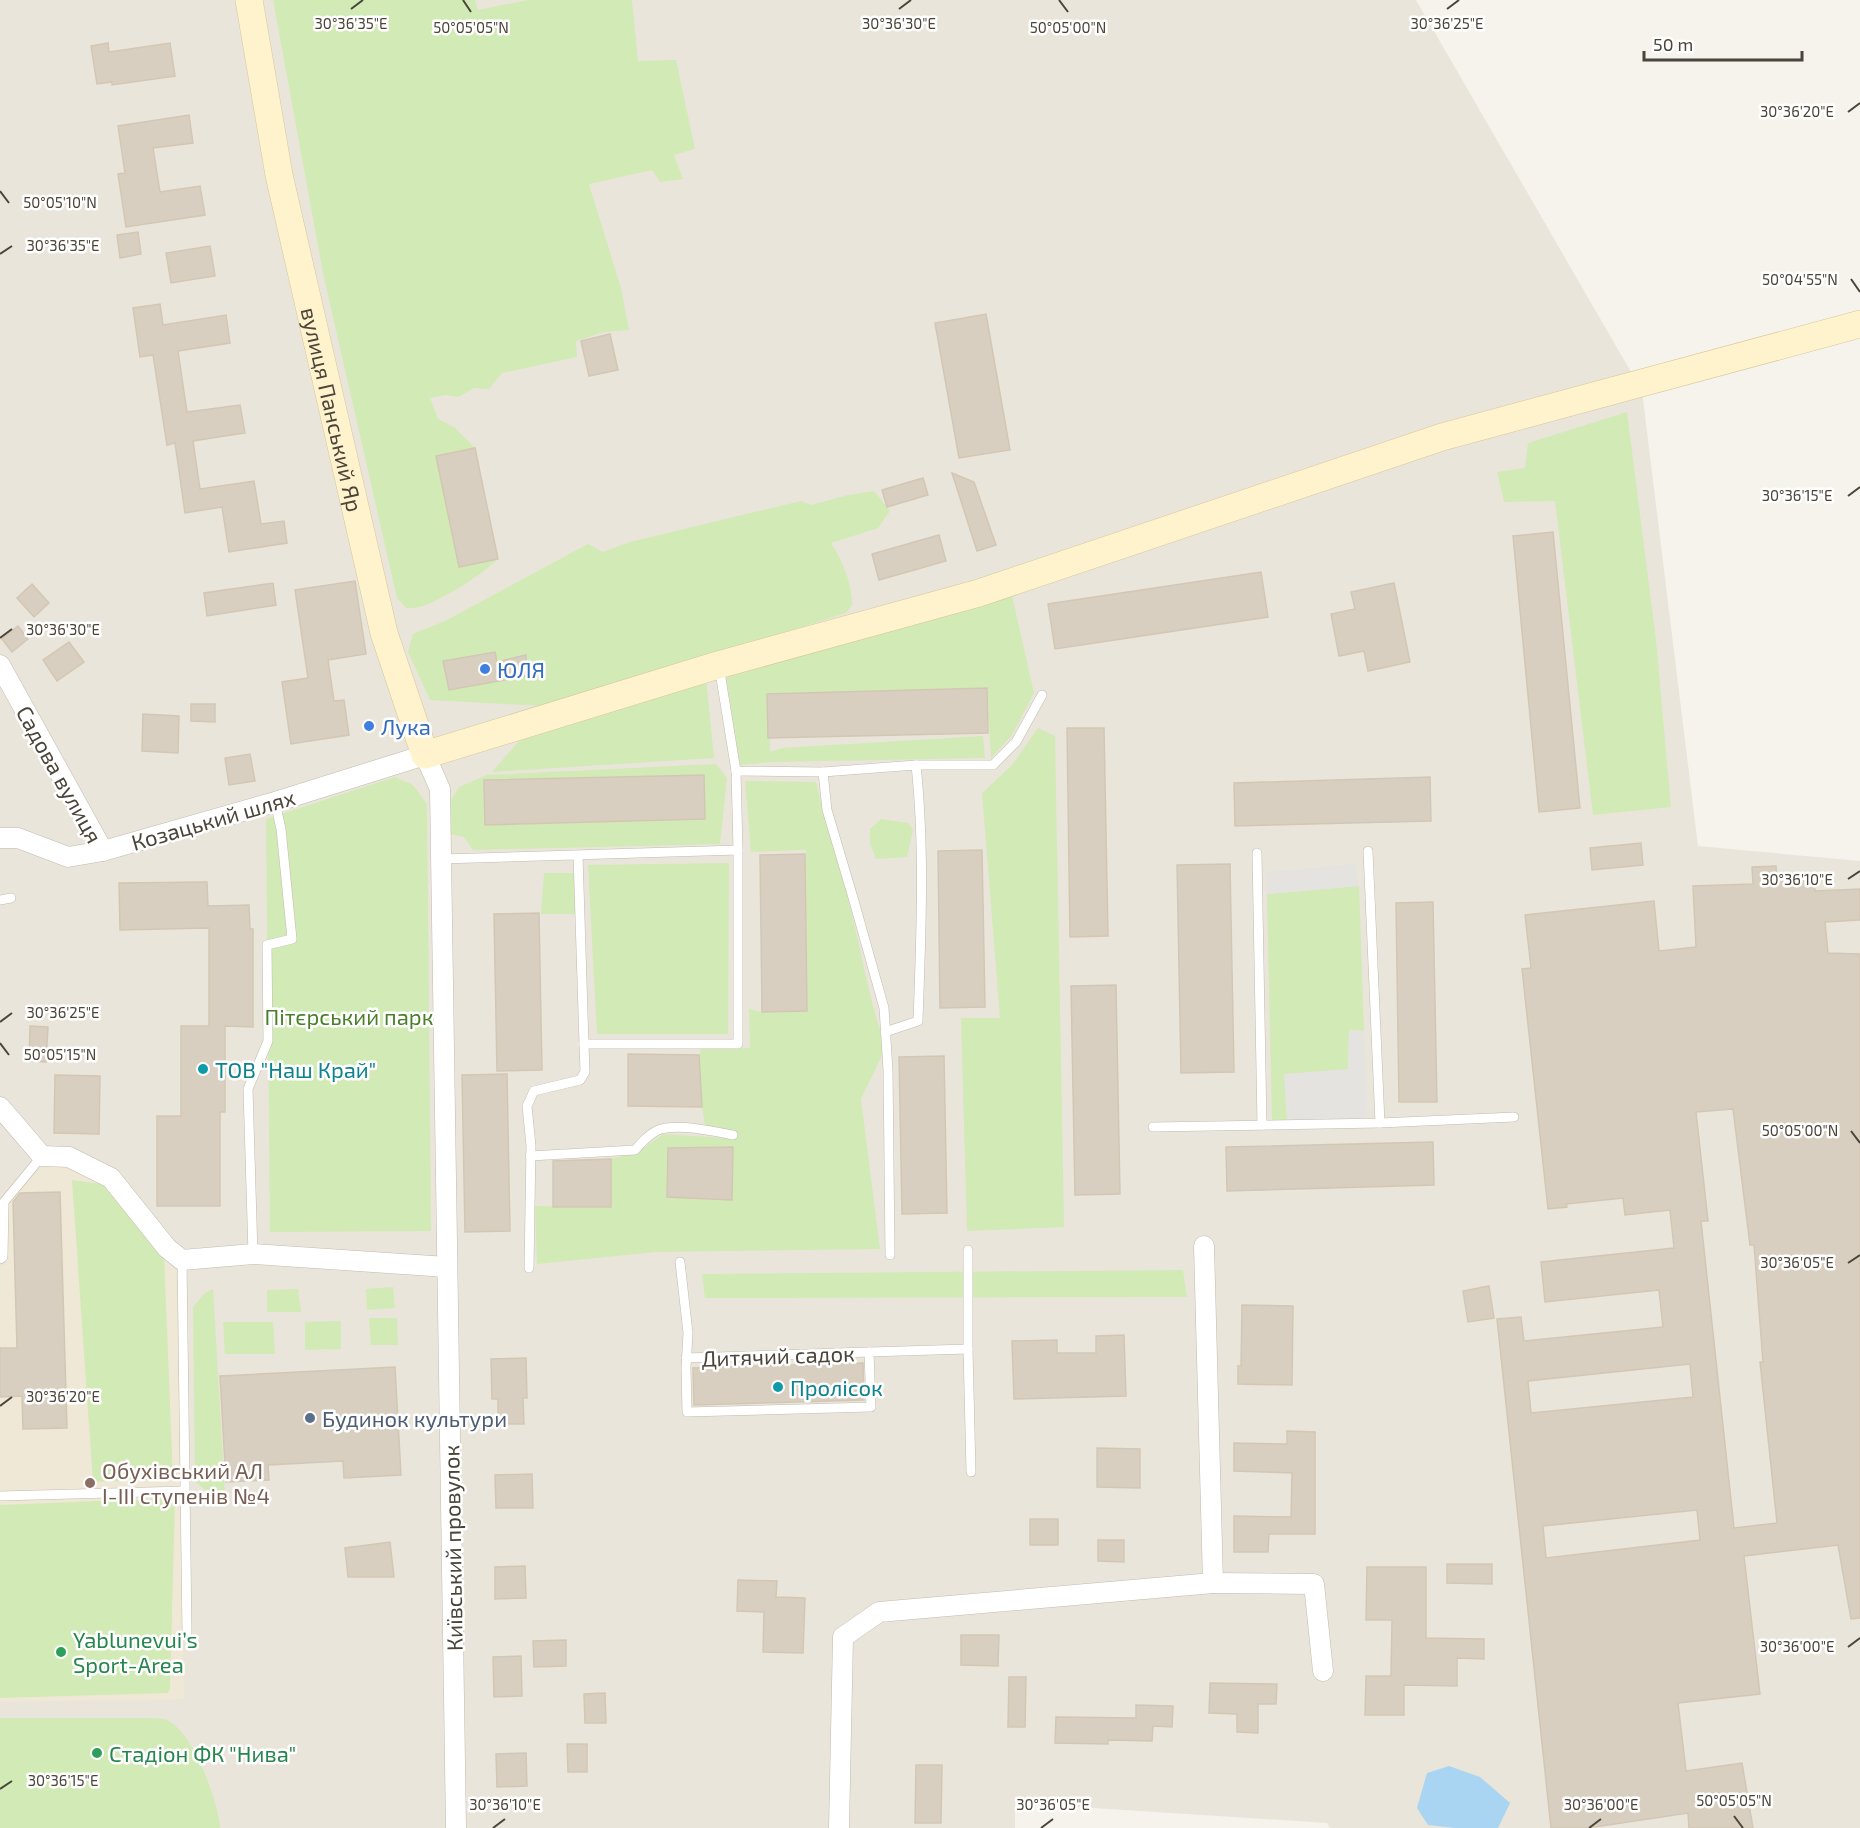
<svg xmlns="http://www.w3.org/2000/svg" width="1860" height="1828" font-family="'Exo 2',sans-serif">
<rect width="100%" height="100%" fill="#f6f3ec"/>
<path fill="#eae5da" d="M0,0H1416L1642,391L1698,846L1860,861V1828H1330L1327,1823L1015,1803V1828H0Z"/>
<path fill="#efe8d6" d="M66,1164L100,1178L176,1268L184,1699L0,1702V1266L6,1265L8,1204L43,1165Z"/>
<g fill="#d2eab5">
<path d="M273,0H475L478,10L528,0H632L638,61L676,60L695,149L674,155L683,179L660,182L652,170L589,184L621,288L629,330L604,332L576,341L577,357L502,373L489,389L474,388L458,397L445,395L430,398L438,419L454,427L475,448L436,456L459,567L498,559C482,575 442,600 420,607C416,608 410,608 406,608L397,598L323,273Z"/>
<path d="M1627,412L1656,640L1671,807L1593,815L1555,501L1504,502L1497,472L1525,468L1528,443Z"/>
<path d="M874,491L890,511L878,528L831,543C843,562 852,583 852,605L846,613L564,702L542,706L430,700L408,652L413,634L447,620L588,544L603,552L630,542L801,501L811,505L848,495Z"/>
<path d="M1011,591L1034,693L1012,735L991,758L987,688L768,694L770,752L782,748L983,736L985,758L772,762L740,765L725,671Z"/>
<path d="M706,678L714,758L492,772L526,733Z"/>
<path d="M1038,728L1055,736L1064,1227L967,1231L961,1018H1000L982,793L1012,765Z"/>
<path d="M716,764L727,778L720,844L473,850L464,837L449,834L447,806L459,787L487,775Z"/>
<path d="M395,777L413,785L427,804L431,1231L270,1232L266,819Z"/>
<path d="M745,781L816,782C827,829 843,876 854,923C864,965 871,1007 886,1047L861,1099L880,1249L656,1252L537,1264L535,1206L611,1207V1159L640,1151L663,1134L727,1138L706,1130L702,1107L699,1055L701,1049L750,1048L749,1009L762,1012L807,1011L806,850L751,852Z"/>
<path d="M881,819L908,823L913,830L907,857L876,859L870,843V829Z"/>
<path d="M729,863L728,1034H597L588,865Z"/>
<path d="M544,873H578L580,914H541Z"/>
<path d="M1359,886L1364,1031L1349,1030L1348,1069L1287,1123H1272L1267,894Z"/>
<path d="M72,1180L108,1185L164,1255L173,1479L93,1482Z"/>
<path d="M1183,1270L1187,1297L705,1298L702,1274Z"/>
<path d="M393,1287L395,1308L367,1310L366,1289Z"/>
<path d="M213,1289L225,1494L210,1493L195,1482L193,1307L205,1293Z"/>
<path d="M298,1289L301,1312H267V1290Z"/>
<path d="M369,1318H397L398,1345H371Z"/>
<path d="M341,1321V1349L305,1350V1322Z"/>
<path d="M223,1322H273L275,1354H225Z"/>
<path d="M175,1498L170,1688L168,1693L0,1698V1505Z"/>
<path d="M0,1718H145C151,1718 158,1718 164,1719C192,1727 218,1801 220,1828H0Z"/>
</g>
<g fill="#e5e3e0">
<path d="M1355,864L1359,886L1267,894L1266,872Z"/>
<path d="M1349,1030L1364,1031L1368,1122L1287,1123L1284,1074L1348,1069Z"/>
</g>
<path fill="#a9d4f2" d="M1449,1766L1480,1777L1510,1803L1498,1828H1455L1428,1825L1417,1808L1427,1773Z"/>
<g fill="#d8cfc1" stroke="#d3c7b4" stroke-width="1.5" fill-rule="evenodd">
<path d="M108,43L109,52L170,43L175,76L112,85V82L97,84L91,46Z"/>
<path d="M189,115L193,143L153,148L160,192L200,186L205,215L126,227L118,174L125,173L118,126Z"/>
<path d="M138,232L141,254L120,258L117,235Z"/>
<path d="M210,246L215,276L171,283L166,253Z"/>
<path d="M160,304L163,325L226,315L230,343L178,351L187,412L240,405L245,433L193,441L200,489L254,481L261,524L284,521L287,543L229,552L222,507L185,513L175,443L167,445L153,355L140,357L133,308Z"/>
<path d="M986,314L1010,450L959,458L935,323Z"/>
<path d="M610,334L618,370L589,376L581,341Z"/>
<path d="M475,448L498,559L459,567L436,456Z"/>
<path d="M952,473L974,482L996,545L977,551Z"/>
<path d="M923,478L928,495L887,507L882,490Z"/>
<path d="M1553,532L1580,808L1539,812L1513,536Z"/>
<path d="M939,535L946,561L879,580L872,554Z"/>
<path d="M1261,572L1268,617L1055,649L1048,604Z"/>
<path d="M355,581L366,654L328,660L334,701L344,700L349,735L291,744L282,682L308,678L295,590Z"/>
<path d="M273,583L276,605L207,616L204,593Z"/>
<path d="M1394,583L1410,662L1368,671L1364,651L1339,656L1331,614L1355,609L1351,592Z"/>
<path d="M32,584L49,603L34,617L17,598Z"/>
<path d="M18,626L28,639L12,652L2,639Z"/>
<path d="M69,642L84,662L57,681L43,660Z"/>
<path d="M495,652L497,662L526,655V676L449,690L443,661Z"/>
<path d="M987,688L988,733L768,738L767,694Z"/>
<path d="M191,704H215V722L191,721Z"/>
<path d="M143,714L179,716L178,753L142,751Z"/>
<path d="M1067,728H1104L1108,936L1070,937Z"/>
<path d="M250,754L255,781L229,785L225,758Z"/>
<path d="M704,775L705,819L485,825L484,780Z"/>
<path d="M1430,777L1431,821L1235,826L1234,783Z"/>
<path d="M1641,843L1643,865L1592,870L1590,848Z"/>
<path d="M982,850L985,1007L940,1008L938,851Z"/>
<path d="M805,854L807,1011L762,1012L760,855Z"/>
<path d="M1230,864L1234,1072L1181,1073L1177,865Z"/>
<path d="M1776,866L1777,882L1814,881L1815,891L1860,889V920L1825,922L1828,953L1860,954V1618L1851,1619L1838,1545L1744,1556L1760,1694L1678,1703L1686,1771L1742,1763L1753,1828H1689L1688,1813L1588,1828H1551L1497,1319L1521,1317L1524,1341L1663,1327L1659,1290L1545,1302L1541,1262L1674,1248L1670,1210L1625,1215L1623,1198L1566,1204L1567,1207L1548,1209L1522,969L1531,968L1525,915L1654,901L1659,951L1696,947L1693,886L1753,884L1752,867ZM1733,1109L1750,1245H1754L1763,1362H1760L1777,1523L1734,1528L1701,1221H1708L1696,1112ZM1690,1364L1693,1397L1531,1413L1528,1381ZM1697,1510L1700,1540L1546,1558L1543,1526Z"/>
<path d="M207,882L208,906L249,905L250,929H253V1027L225,1026V1112H220V1206H157V1116H181V1026H209V928L120,930L119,883Z"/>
<path d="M1433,902L1437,1102H1399L1396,903Z"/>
<path d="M539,913L542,1070L497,1071L494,914Z"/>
<path d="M1116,985L1120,1194L1075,1195L1071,986Z"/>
<path d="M30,1026L48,1027L46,1062L29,1061Z"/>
<path d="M628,1054L699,1055L702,1107L628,1106Z"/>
<path d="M944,1056L947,1213L902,1214L899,1057Z"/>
<path d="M507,1074L510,1231L465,1232L462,1075Z"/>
<path d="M55,1075L100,1076L99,1134L54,1133Z"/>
<path d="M1433,1142L1434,1185L1227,1191L1226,1147Z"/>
<path d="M733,1147L732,1200L667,1197L668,1148Z"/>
<path d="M611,1159V1207H553V1161Z"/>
<path d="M60,1192L67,1428L23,1429L22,1396L0,1397V1348H17L13,1202L20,1193Z"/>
<path d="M1489,1286L1494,1318L1468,1322L1463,1291Z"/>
<path d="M1242,1305L1293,1306L1292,1385L1238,1384V1366H1241Z"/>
<path d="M1124,1335L1126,1396L1014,1399L1012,1341L1057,1340V1353H1096V1336Z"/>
<path d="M526,1358L527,1398H523L524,1424H498V1399H492L491,1359Z"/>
<path d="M863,1363L864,1400L694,1405L693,1368Z"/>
<path d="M395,1367L401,1475L344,1478L343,1461L268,1465L269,1480L226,1482L220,1376Z"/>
<path d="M1287,1431L1315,1432V1534H1269L1268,1552H1234V1516L1291,1517L1292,1473L1234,1471V1443L1287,1444Z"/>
<path d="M1097,1448L1140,1449V1488L1097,1487Z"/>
<path d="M532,1474L533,1508H496L495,1475Z"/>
<rect x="1030" y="1519" width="28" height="26"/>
<path d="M1098,1540H1124V1562L1098,1561Z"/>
<path d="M390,1542L394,1577H348L345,1548Z"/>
<path d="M1447,1564H1492V1584L1447,1583Z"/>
<path d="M525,1566L526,1598L495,1599V1567Z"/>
<path d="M1367,1567H1426V1638L1484,1639V1659L1457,1658V1686L1404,1685V1715H1365L1366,1676H1391L1392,1620H1366Z"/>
<path d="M738,1580L777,1581L776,1597L805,1598L803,1653L763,1652L764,1612L737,1611Z"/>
<path d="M961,1635H999L998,1666L961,1665Z"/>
<path d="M566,1640V1666L534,1667L533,1641Z"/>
<path d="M521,1656L522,1696L494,1697L493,1657Z"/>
<path d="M1009,1677H1026L1025,1727H1008Z"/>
<path d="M1210,1683L1277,1684L1276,1704H1258V1733L1237,1732V1714L1209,1713Z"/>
<path d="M605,1693L606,1723H585L584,1694Z"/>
<path d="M1136,1705L1173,1706L1172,1727L1153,1726L1152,1741L1108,1740V1744L1055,1743L1056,1717L1136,1718Z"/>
<path d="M567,1744H587V1772H568Z"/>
<path d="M526,1753L527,1786L497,1787L496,1754Z"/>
<path d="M916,1765H942L941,1823H915Z"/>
</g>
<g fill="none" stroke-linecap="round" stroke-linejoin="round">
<g stroke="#c2bbae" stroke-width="10">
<g id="lane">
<path d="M719,666L736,771L823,772L827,810L854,901L884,1008L888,1070L890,1255"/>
<path d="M916,765H993L1016,742L1042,695"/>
<path d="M736,771L738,850"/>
<path d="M823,772L916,765C925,850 921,935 918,1021L885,1032"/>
<path d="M1368,851L1380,1123"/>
<path d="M1257,853L1262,1125"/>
<path d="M441,859L738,850V1044H584L578,855"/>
<path d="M0,900L11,898"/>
<path d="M1153,1127L1380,1123L1514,1117"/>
<path d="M530,1156L635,1150C642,1142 651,1132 661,1129C681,1124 713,1131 733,1135"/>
<path d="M253,1254L248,1089L268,1041L267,945L292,939L281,829L275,802"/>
<path d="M0,1259L3,1257L4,1202L42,1156"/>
<path d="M182,1260L187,1633"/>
<path d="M680,1262L688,1333L686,1368L687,1412L871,1407L869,1352L968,1349V1250"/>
<path d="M529,1268L531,1146L527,1106L534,1091L580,1080L585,1072L584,1044"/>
<path d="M968,1349L971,1472"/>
<path d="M686,1358L869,1352"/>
<path d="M0,1496L184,1491"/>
</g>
</g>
<g stroke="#c2bbae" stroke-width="21">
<g id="street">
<path d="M0,665L103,851"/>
<path d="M0,838H18L68,857L103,851L275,802L425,755L440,789L456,1828"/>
<path d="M0,1107L42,1156L69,1157L111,1178L167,1248L182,1260L253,1254L447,1267"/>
<path d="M1213,1583L1314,1584L1323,1671"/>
<path d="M839,1828L843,1637L879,1612L1213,1583L1204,1246"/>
</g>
</g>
<g stroke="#d6c79b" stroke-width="28">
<g id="secondary">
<path id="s1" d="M249,0L279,175L384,633L425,755L718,665L979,593L1442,437L1860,324"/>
</g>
</g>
<use href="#lane" stroke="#fff" stroke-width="9"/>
<use href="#street" stroke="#fff" stroke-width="20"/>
<use href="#secondary" stroke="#fff3cd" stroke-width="27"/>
</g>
<path fill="none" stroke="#4b4439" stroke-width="2" d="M463,0L471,12M1059,0L1068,12M351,9L363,0M899,9L911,0M1447,9L1459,0M1848,112L1860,103M0,191L9,203M0,254L12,246M1851,279L1860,292M1848,496L1860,487M0,638L12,629M1848,879L1860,871M0,1022L12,1013M0,1043L9,1055M1851,1131L1860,1143M1848,1263L1860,1255M0,1406L12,1397M1848,1647L1860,1638M0,1789L12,1781M1734,1816L1743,1828M493,1828L505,1819M1041,1828L1053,1819M1589,1828L1601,1819"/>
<g fill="#3f7fe0" stroke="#fff" stroke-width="2">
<circle cx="485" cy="669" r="6"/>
<circle cx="369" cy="726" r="6"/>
</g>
<g fill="#0f9aa8" stroke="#fff" stroke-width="2">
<circle cx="203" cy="1069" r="6"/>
<circle cx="778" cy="1387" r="6"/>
</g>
<circle fill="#5c6f8a" stroke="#fff" stroke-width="2" cx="310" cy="1418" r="6"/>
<circle fill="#8d6e63" stroke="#fff" stroke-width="2" cx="90" cy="1483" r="6"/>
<g fill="#2e9e5b" stroke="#fff" stroke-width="2">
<circle cx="61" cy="1652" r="6"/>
<circle cx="97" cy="1753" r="6"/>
</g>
<g text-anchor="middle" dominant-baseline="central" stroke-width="5" stroke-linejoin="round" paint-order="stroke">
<g font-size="22" fill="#4b4439" stroke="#fff">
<text stroke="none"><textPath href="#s1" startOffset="418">вулиця Панський Яр</textPath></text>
<text transform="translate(60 774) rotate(61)">Садова вулиця</text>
<text transform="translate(213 819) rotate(-16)">Козацький шлях</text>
<text transform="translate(778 1355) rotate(-2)">Дитячий садок</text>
<text transform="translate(452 1548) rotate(-91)">Київський провулок</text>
</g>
<g font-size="22" fill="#366cbe" stroke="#fff" text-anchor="start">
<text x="497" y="669">ЮЛЯ</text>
<text x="381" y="726">Лука</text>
</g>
<g font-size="22" fill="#4a7f2a" stroke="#fff">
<text x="349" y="1016">Пітєрський парк</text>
</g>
<g font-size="22" fill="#0d838f" stroke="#fff" text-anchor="start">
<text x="215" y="1069">ТОВ "Наш Край"</text>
<text x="790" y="1387">Пролісок</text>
</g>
<g font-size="22" fill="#4e5e75" stroke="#fff" text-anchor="start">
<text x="322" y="1418">Будинок культури</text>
</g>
<g font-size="22" fill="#785e54" stroke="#fff" text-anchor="start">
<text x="102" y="1470">Обухівський АЛ<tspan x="102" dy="25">І-ІІІ ступенів №4</tspan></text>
</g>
<g font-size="22" fill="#27864d" stroke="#fff" text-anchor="start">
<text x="73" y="1639">Yablunevui’s<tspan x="73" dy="25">Sport-Area</tspan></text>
<text x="109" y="1753">Стадіон ФК "Нива"</text>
</g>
</g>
<g font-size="15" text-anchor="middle" fill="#4b4439" stroke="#fff" stroke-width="5" stroke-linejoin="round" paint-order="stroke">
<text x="899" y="29">30°36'30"E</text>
<text x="1447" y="29">30°36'25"E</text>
<text x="351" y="29">30°36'35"E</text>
<text x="471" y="33">50°05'05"N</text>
<text x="1068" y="33">50°05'00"N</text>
<text x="1797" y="117">30°36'20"E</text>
<text x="60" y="208">50°05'10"N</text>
<text x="63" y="251">30°36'35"E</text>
<text x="1800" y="285">50°04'55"N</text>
<text x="1797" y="501">30°36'15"E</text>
<text x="63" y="635">30°36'30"E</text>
<text x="1797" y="885">30°36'10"E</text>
<text x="63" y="1018">30°36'25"E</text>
<text x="60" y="1060">50°05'15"N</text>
<text x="1800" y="1136">50°05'00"N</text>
<text x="1797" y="1268">30°36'05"E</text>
<text x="63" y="1402">30°36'20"E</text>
<text x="1797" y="1652">30°36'00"E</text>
<text x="63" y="1786">30°36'15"E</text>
<text x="1734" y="1806">50°05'05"N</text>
<text x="505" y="1810">30°36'10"E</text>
<text x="1053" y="1810">30°36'05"E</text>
<text x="1601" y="1810">30°36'00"E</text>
</g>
<path d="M1644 51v9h158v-9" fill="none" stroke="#4b4439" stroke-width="3"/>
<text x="1653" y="51" font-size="18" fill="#4b4439" stroke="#ffffff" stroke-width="4.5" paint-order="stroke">50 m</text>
</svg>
